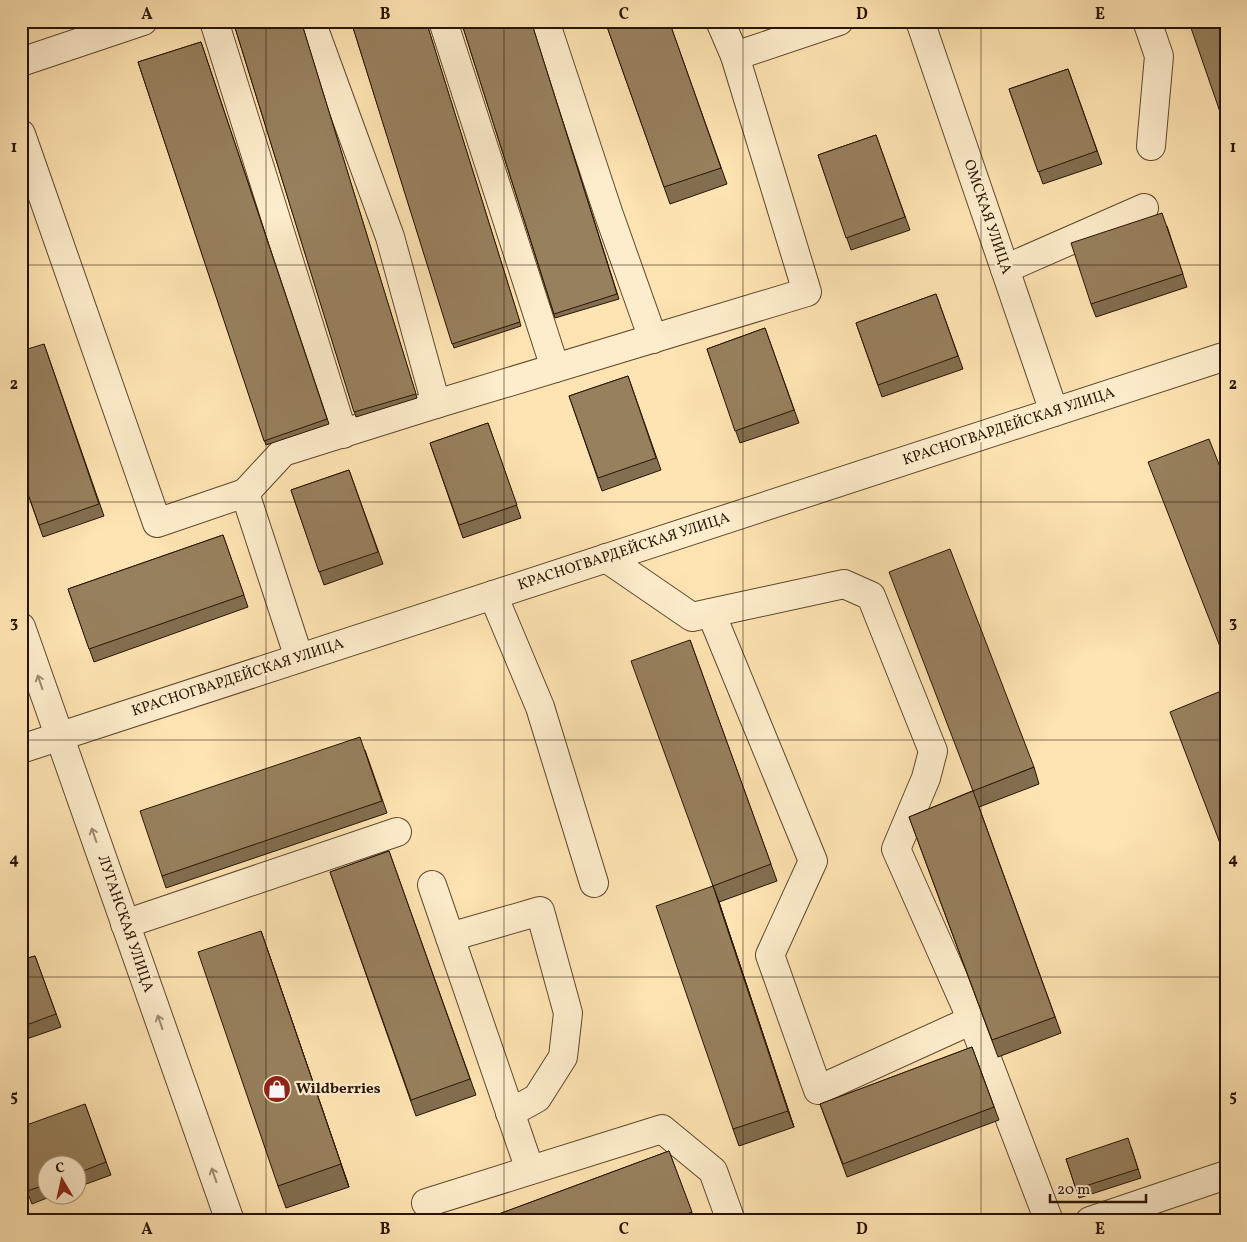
<svg xmlns="http://www.w3.org/2000/svg" width="1247" height="1242" font-family="Vollkorn,serif">
<rect width="100%" height="100%" fill="#fee4b2"/>
<filter id="stains"><feTurbulence type="fractalNoise" baseFrequency=".004" numOctaves="4"/><feColorMatrix values="0 0 0 0 .2 0 0 0 0 .09 0 0 0 0 .02 0 0 0 .5 -.17"/></filter>
<radialGradient id="worn" r=".72"><stop offset=".6" stop-color="#630" stop-opacity="0"/><stop offset="1" stop-color="#630" stop-opacity=".3"/></radialGradient>
<g fill="none" stroke-linecap="round" stroke-linejoin="round">
<g stroke="#5e482d" stroke-width="30">
<g id="minor">
<path d="M214,21L343,434"/>
<path d="M311,21L390,237L436,404"/>
<path d="M443,21L555,368"/>
<path d="M545,21L608,212L653,339"/>
<path d="M920,21L1054,412"/>
<path d="M1147,21L1159,56L1151,146"/>
<path d="M735,56L839,21"/>
<path d="M21,62L143,21"/>
<path d="M21,134L157,523L245,493L299,658"/>
<path d="M1005,269L1144,208"/>
<path d="M245,493L283,452L436,404L807,292L735,56L720,21"/>
<path d="M606,558L692,617L844,584L871,596L933,751L926,778L896,849L972,1020L1049,1221"/>
<path d="M493,595L540,707L594,883"/>
<path d="M711,613L813,861L770,955L818,1090L972,1020"/>
<path d="M21,627L230,1221"/>
<path d="M21,749L1226,356"/>
<path d="M432,885L530,1170"/>
<path d="M125,924L397,832"/>
<path d="M450,937L540,911L568,1013L563,1057L537,1098L510,1113"/>
<path d="M426,1203L662,1129L713,1171L731,1221"/>
<path d="M1090,1221L1226,1175"/>
</g>
</g>
<use href="#minor" stroke="#feedcd" stroke-width="28"/>
</g>
<g fill="#826e50" stroke="#281401">
<path d="M233,21H301L417,398L356,417Z"/>
<path d="M351,21H426L521,326L454,348Z"/>
<path d="M461,21H531L619,299L555,318Z"/>
<path d="M605,21H669L727,184L670,204Z"/>
<path d="M987,21H1005L989,27Z"/>
<path d="M1226,21V121L1223,122L1219,109Z"/>
<path d="M201,42L329,424L266,445L138,62Z"/>
<path d="M1068,69L1102,164L1043,184L1009,89Z"/>
<path d="M876,135L910,230L851,250L818,155Z"/>
<path d="M1167,226L1187,287L1096,317L1091,304Z"/>
<path d="M936,294L963,369L882,397L856,323Z"/>
<path d="M765,328L799,423L740,443L707,349Z"/>
<path d="M44,344L104,516L43,537L21,474Z"/>
<path d="M628,376L661,470L602,491L569,396Z"/>
<path d="M488,423L521,518L463,538L430,443Z"/>
<path d="M349,470L383,564L324,585L291,490Z"/>
<path d="M223,535L248,607L94,662L68,589Z"/>
<path d="M690,640L777,881L719,902L794,1127L739,1146L733,1129L713,886Z"/>
<path d="M365,750L387,813L166,888L162,876Z"/>
<path d="M1034,767L1039,784L979,807L1061,1033L998,1057L909,817L972,791Z"/>
<path d="M389,851L476,1095L416,1116L330,872Z"/>
<path d="M269,954L349,1187L286,1208L278,1186Z"/>
<path d="M35,956L61,1027L21,1041V960Z"/>
<path d="M972,1047L999,1120L847,1177L820,1104Z"/>
<path d="M85,1104L111,1175L78,1187V1164H48V1194H57L32,1204L21,1176Z"/>
<path d="M1131,1147L1141,1178L1079,1198L1066,1159Z"/>
<path d="M669,1151L695,1221H480Z"/>
</g>
<g fill="#6a5a41" stroke="#281401">
<path d="M713,886L719,902L794,1127L788,1111Z"/>
<path d="M261,931L269,954L349,1187L341,1164Z"/>
</g>
<g fill="#97805d" stroke="#281401">
<path d="M233,21H301L416,394L354,412Z"/>
<path d="M351,21H426L520,322L452,344Z"/>
<path d="M461,21H531L617,294L554,314Z"/>
<path d="M605,21H669L721,168L664,187Z"/>
<path d="M1201,21H1226V107L1219,109L1190,25Z"/>
<path d="M201,42L327,419L264,441L138,62Z"/>
<path d="M1068,69L1097,151L1038,172L1009,89Z"/>
<path d="M876,135L905,217L846,238L818,155Z"/>
<path d="M1162,213L1183,274L1091,304L1071,243Z"/>
<path d="M936,294L958,356L878,385L856,323Z"/>
<path d="M765,328L794,410L735,431L707,349Z"/>
<path d="M44,344L99,504L39,525L21,474V351Z"/>
<path d="M628,376L656,458L598,478L569,396Z"/>
<path d="M488,423L517,505L459,525L430,443Z"/>
<path d="M1209,439L1226,482V662L1148,462Z"/>
<path d="M349,470L378,552L319,572L291,490Z"/>
<path d="M223,535L244,595L89,649L68,589Z"/>
<path d="M950,549L1034,767L973,791L1055,1017L992,1040L909,817L973,791L889,572Z"/>
<path d="M690,640L771,864L713,886L631,661Z"/>
<path d="M1226,689V859L1170,712Z"/>
<path d="M360,737L382,801L162,876L140,811Z"/>
<path d="M389,851L470,1079L411,1100L330,872Z"/>
<path d="M713,886L788,1111L733,1129L656,906Z"/>
<path d="M261,931L341,1164L278,1186L198,952Z"/>
<path d="M35,956L56,1014L21,1027V960Z"/>
<path d="M972,1047L994,1107L843,1164L820,1104Z"/>
<path d="M85,1104L106,1162L78,1173V1164H48V1184L27,1191L21,1176V1127Z"/>
<path d="M1128,1138L1138,1169L1076,1189L1066,1159Z"/>
<path d="M669,1151L692,1212L667,1221H480Z"/>
</g>
<defs><path id="oneway-shaft" d="M-6 0H5M1.5-3L5.5 0L1.5 3" fill="none" stroke-width="1.6" stroke-linecap="round" stroke-linejoin="round" transform="scale(1.25)"/></defs>
<g stroke="#9e8b71">
<use href="#oneway-shaft" transform="translate(40 682) rotate(-109)"/>
<use href="#oneway-shaft" transform="translate(94 835) rotate(-109)"/>
<use href="#oneway-shaft" transform="translate(160 1022) rotate(-109)"/>
<use href="#oneway-shaft" transform="translate(214 1175) rotate(-109)"/>
</g>
<path fill="none" stroke="#281401" stroke-width="1" stroke-opacity="0.55" d="M266,21V1221M504,21V1221M743,21V1221M981,21V1221M21,265H1226M21,502H1226M21,740H1226M21,977H1226"/>
<defs>
<g id="shop-disc" transform="scale(1.4375)"><circle r="9.5" fill="#8f2418" stroke="#feedcd"/><path d="M-5-2.5h2.3a2.7 3.5 0 0 1 5.4 0H5L5.5 6h-11ZM-1.5-2.5h3a1.5 2.3 0 0 0-3 0Z" fill="#fff"/></g>
</defs>
<g fill-rule="evenodd">
<use href="#shop-disc" x="277" y="1089"/>
</g>
<g text-anchor="middle" dominant-baseline="central" stroke-width="4.5" stroke-linejoin="round" paint-order="stroke">
<g font-size="15" fill="#281401" stroke="#feedcd">
<text transform="translate(987 217) rotate(71)">ОМСКАЯ УЛИЦА</text>
<text transform="translate(1009 427) rotate(-18)">КРАСНОГВАРДЕЙСКАЯ УЛИЦА</text>
<text transform="translate(624 552) rotate(-18)">КРАСНОГВАРДЕЙСКАЯ УЛИЦА</text>
<text transform="translate(238 678) rotate(-18)">КРАСНОГВАРДЕЙСКАЯ УЛИЦА</text>
<text transform="translate(125 924) rotate(71)">ЛУГАНСКАЯ УЛИЦА</text>
</g>
<g font-size="15" font-weight="bold" fill="#281401" stroke="#feedcd" text-anchor="start">
<text x="296" y="1089">Wildberries</text>
</g>
</g>
<rect width="1247" height="1242" fill="none" stroke="#fee4b2" stroke-width="55"/>
<g transform="translate(62 1180) rotate(351)"><circle r="24" fill="#feedcd" stroke="#a8967b"/>
<path d="M0-4L9 19L0 12L-9 19Z" fill="#8f2418"/>
<text y="-8" font-size="14" font-weight="bold" text-anchor="middle" fill="#281401">С</text>
</g>
<path d="M1050 1194v8h96v-8" fill="none" stroke="#281401" stroke-width="2.5"/>
<text x="1057" y="1194" font-size="15" fill="#281401" stroke="#feedcd" stroke-width="4" paint-order="stroke">20 m</text>
<rect x="28" y="28" width="1192" height="1186" fill="none" stroke="#281401" stroke-width="2"/>
<g font-size="16" text-anchor="middle" font-weight="bold" fill="#281401">
<text x="147" y="19">A</text>
<text x="385" y="19">B</text>
<text x="624" y="19">C</text>
<text x="862" y="19">D</text>
<text x="1100" y="19">E</text>
<text x="14" y="152">1</text>
<text x="1233" y="152">1</text>
<text x="14" y="389">2</text>
<text x="1233" y="389">2</text>
<text x="14" y="627">3</text>
<text x="1233" y="627">3</text>
<text x="14" y="864">4</text>
<text x="1233" y="864">4</text>
<text x="14" y="1101">5</text>
<text x="1233" y="1101">5</text>
<text x="147" y="1234">A</text>
<text x="385" y="1234">B</text>
<text x="624" y="1234">C</text>
<text x="862" y="1234">D</text>
<text x="1100" y="1234">E</text>
</g>
<rect width="100%" height="100%" filter="url(#stains)"/>
<rect width="100%" height="100%" fill="url(#worn)"/>
</svg>
